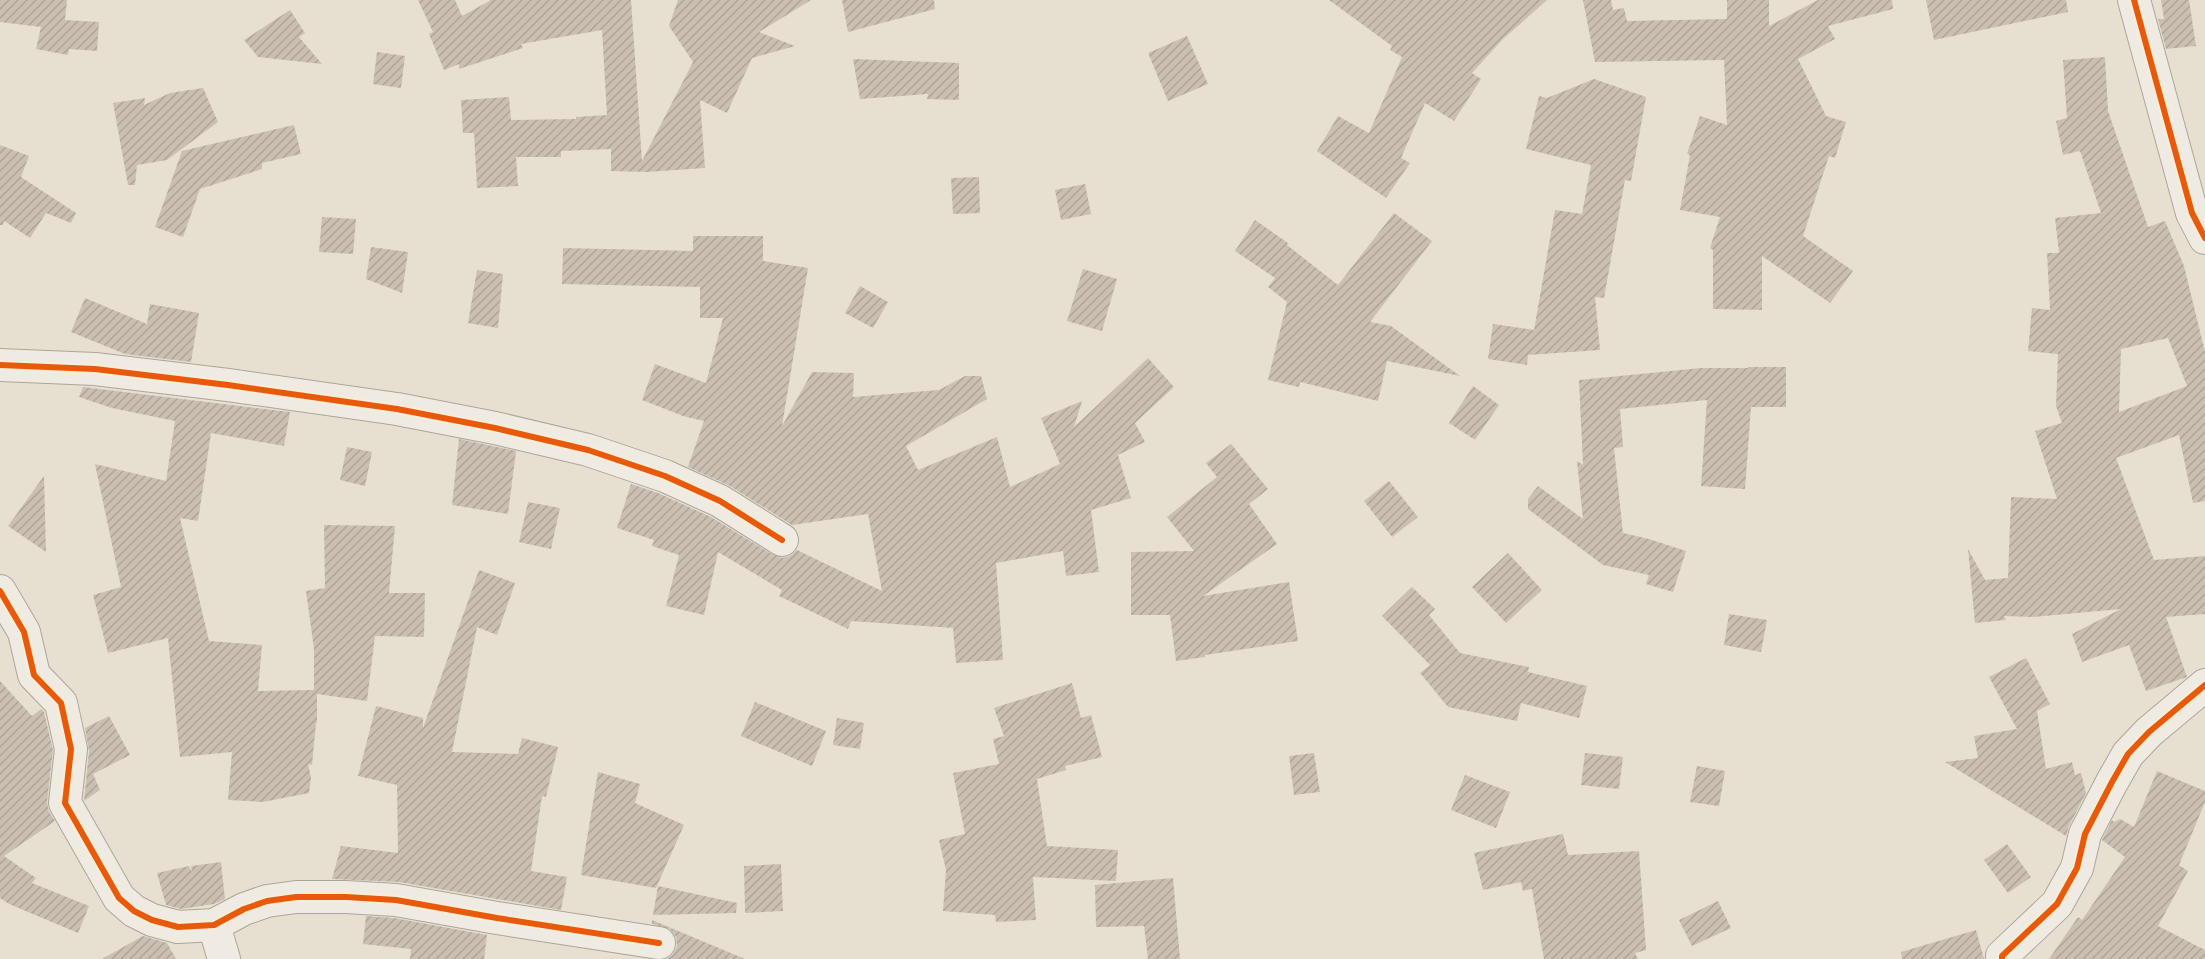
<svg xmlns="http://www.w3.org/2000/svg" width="2205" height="959" font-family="Lora,serif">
<defs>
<pattern id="building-hatch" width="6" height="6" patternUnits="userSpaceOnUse" patternTransform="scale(1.5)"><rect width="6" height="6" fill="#cbbfb2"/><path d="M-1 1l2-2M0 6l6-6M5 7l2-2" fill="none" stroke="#afa499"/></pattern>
</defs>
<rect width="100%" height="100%" fill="#e7e0d1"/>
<g fill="url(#building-hatch)" fill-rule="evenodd">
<path d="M0,0H67L65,20L99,22L97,51L69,49L68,55L36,49L41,27L0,22Z"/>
<path d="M418,0H455L462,16L491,0H631L642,161L693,62L669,26L678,0H811L759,32L795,46L752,58L727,113L700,100L705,168L647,172L611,171V149L561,151V157H516L518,186L477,188L474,133H463L461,100L509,97L511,120L576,119V117L607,115L602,30L521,44L523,48L459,69V64L444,70L429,34L433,32Z"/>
<path d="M842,0H934L935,9L848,32Z"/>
<path d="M1329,0H1547L1502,40L1472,73L1481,79L1454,121L1425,103L1401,158L1410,163L1386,198L1317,151L1338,116L1369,133L1402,57L1390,50L1392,46Z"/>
<path d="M1583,0H1611L1613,10L1624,8L1627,21L1727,19V0H1769V26L1818,0H1892L1893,9L1828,26L1835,39L1798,59L1826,116L1846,122L1835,158L1829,156L1803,236L1853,271L1830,303L1762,256V310L1713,309V250L1710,248L1720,217L1680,210L1690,155L1687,154L1700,116L1727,125L1724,60L1595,62Z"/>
<path d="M1926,0H2066L2068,12L1934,40Z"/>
<path d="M2161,0H2189L2196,46L2166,49L2158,19H2164Z"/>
<path d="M290,10L305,33L299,37L322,64L258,57L244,40Z"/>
<path d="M1187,36L1208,84L1168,101L1148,53Z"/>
<path d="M377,52L405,56L401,88L373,84Z"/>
<path d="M2105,57L2108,111L2148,227L2165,221L2184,266L2205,352V501L2193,503L2179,435L2116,458L2154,560L2205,556V614L2166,617L2187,677L2146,691L2129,645L2082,662L2072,634L2121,609L2033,617L2004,616L2006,620L1975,623L1968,549L1985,580L2008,578L2011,497L2057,499L2035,431L2062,423L2056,406L2058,354L2028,351L2032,308L2050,310L2047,253H2059L2055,218L2101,213L2080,151L2063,155L2056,121L2067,118L2063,60ZM2168,338L2187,386L2119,412L2121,349Z"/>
<path d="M853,59L959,63V100L927,99L928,94L860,99Z"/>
<path d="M1594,79L1646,97L1631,181L1625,180L1604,298L1595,297L1600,350L1528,355L1527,365L1488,359L1493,324L1534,330L1555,210L1582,214L1591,165L1526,149L1539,96L1547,98Z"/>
<path d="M203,88L218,122L167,160L137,165L135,185H128L113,103L145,98L144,105L170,93Z"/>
<path d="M294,125L301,154L262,163V169L200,189L183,237L155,227L182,151Z"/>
<path d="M0,145L29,156L21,177L76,213L71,223L46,213L30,238L4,221L3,225H0Z"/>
<path d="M979,177L980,213L953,214L951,178Z"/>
<path d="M1085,184L1091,214L1061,220L1055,190Z"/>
<path d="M1394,213L1432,241L1370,322L1391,326L1460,376L1387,361L1378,401L1300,382L1299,387L1268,380L1287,302L1268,287L1275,278L1235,251L1255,220L1288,243L1287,245L1338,285Z"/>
<path d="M322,217L356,219L353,254L319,252Z"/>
<path d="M693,236H763V261L808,268L782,426L812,372L854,373L853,397L939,390L965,376H981L987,399L906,446L918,470L997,437L1010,487L1060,464L1041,418L1082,401L1074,427L1148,358L1174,387L1135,423L1145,442L1118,455L1131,498L1091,510L1099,572L1066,576L1063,551L996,563L1003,660L956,663L953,628L851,621L848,629L779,596L782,590L718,552L704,615L666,606L679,555L652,546L654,540L617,528L631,484L658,493L711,517L773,555L782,558L790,556L797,550L882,591L868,514L792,525L730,486L688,467L704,421L683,416L642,400L655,364L706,383L723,318H700V287L562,284L563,248L693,251Z"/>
<path d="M371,247L408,252L402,293L366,279Z"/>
<path d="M1083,269L1117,279L1102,331L1067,321Z"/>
<path d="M477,270L503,274L498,328L468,323Z"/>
<path d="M860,286L888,302L873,328L845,313Z"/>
<path d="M85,298L147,324L150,304L199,313L191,362L125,354L71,332Z"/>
<path d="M1748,367H1786V407H1751L1745,489L1701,486L1707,400L1620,409L1623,447L1614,448L1623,533L1649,539L1686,551L1673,592L1646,584L1649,575L1603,565L1528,509V499L1538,486L1583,519L1577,461L1583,465L1579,380L1701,368H1748Z"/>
<path d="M1473,386L1499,405L1475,440L1449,423Z"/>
<path d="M83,387L290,412L284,446L211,433L198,521L180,518L209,641L262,645L258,691L314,690V649L306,591L325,588L324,525L395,526L389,593H425L424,637L375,636L367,701L317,694V723H316L312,765L308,764L311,777L309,793L263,802L228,800L232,752L180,757L168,638L108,653L93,595L121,587L95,464L166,481L175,421L112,408L79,397Z"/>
<path d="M459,439L516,451L508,514L452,505Z"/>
<path d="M1231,444L1268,489L1249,504L1277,544L1203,596L1289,582L1298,641L1205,655V657L1176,661L1170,615H1131V552L1194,551L1167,517L1217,477L1206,463Z"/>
<path d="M347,447L372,452L365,486L340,480Z"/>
<path d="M44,476L46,552L8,526Z"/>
<path d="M1389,481L1418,517L1392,537L1364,501Z"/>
<path d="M528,502L560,508L551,549L519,542Z"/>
<path d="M1508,553L1542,590L1506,623L1472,587Z"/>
<path d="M479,570L515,583L497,635L477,627L452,752L518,754L522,738L558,747L546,797L542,796L531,871L567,877L561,910L399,882L332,879L341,846L398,853L397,785L358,776L376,706L423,718V728Z"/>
<path d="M1412,587L1435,609L1429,615L1460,653L1529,667L1528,672L1587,686L1579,718L1521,703L1517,721L1448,707L1420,673L1430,665L1382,616Z"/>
<path d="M1729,614L1767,620L1761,652L1724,645Z"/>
<path d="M2026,658L2050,704L2037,711L2046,769L2072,762L2075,775L2081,773L2086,793L2069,826L2066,836L1945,762L1978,758L1974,736L2017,729L1989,677Z"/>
<path d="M0,681L32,716L41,709L44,712L53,750L47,802L49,812L55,821L4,856L36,878L32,883L89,906L78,933L9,904L0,898Z"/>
<path d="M1072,683L1081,718L1091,715L1102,757L1065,766L1066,770L1037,779L1047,846L1118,850L1116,881L1033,877L1036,920L996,922L995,915L943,911L946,870L939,840L965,834L953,773L999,764L993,739L1004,736L994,708Z"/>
<path d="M755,702L826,731L812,766L741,736Z"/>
<path d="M109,716L130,755L93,774L100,790L84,801L89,751L85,728Z"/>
<path d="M837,718L864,723L860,749L833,745Z"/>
<path d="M1314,753L1320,792L1294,795L1289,756Z"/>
<path d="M1585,753L1623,757L1619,789L1581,785Z"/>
<path d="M1697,766L1725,771L1719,806L1690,802Z"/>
<path d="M2157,771L2205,791V802L2179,865L2188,871L2158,926L2205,950V959H2049L2078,917L2082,920L2125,857L2102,840L2112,820L2114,822L2120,819L2134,827Z"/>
<path d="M598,772L640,784L635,803L684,825L656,888L581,875Z"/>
<path d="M1465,775L1510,792L1496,828L1451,810Z"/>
<path d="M1563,834L1568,855L1639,851L1646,950L1635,953L1638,959H1544L1532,889L1523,891L1521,882L1483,890L1474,853Z"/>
<path d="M2007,844L2031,877L2008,893L1984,860Z"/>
<path d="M221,862L225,899L214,904L181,909L166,905L157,873L189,866L192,872L191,866Z"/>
<path d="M781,864L783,911L745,913L744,866Z"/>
<path d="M1173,878L1180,959H1148L1144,926L1096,927L1095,885Z"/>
<path d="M658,886L737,903L736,913L653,915Z"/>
<path d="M1718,901L1731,928L1692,946L1679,920Z"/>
<path d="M366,916L394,918L487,935L484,959H410L411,949L363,944Z"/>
<path d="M652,920L745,959H667L673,954L677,946L676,937L670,929L652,924Z"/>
<path d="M1976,930L1984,959H1902L1901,952Z"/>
<path d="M143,936L167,943L176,959H102Z"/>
</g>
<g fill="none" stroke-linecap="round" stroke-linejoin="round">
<g stroke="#ada599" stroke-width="34">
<g id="minor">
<path d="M2134,0L2192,213L2205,238"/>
<path d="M0,365L95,369L228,385L397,409L495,428L588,450L665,476L720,501L782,540"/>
<path d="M0,591L24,632L34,675L61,703L71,749L65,803L119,898L134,911L152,920L178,927L214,925L244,909L267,901L296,897H346L396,900L497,918L659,943"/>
<path d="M214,925L224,959"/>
<path d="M2002,959V956L2057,904L2077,868L2085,834L2112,782L2128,754L2149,732L2205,685"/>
</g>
</g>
<use href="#minor" stroke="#efebe3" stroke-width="32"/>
<g stroke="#f7eed8" stroke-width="10">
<g id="cycleway">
<path d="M2134,0L2192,213L2205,238"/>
<path d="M0,365L95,369L228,385L397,409L495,428L588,450L665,476L720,501L782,540"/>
<path d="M0,591L24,632L34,675L61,703L71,749L65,803L119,898L134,911L152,920L178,927L214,925L244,909L267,901L296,897H346L396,900L497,918L659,943"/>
<path d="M2002,959V956L2057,904L2077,868L2085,834L2112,782L2128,754L2149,732L2205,685"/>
</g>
</g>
<use href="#cycleway" stroke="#e8590c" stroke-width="6"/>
</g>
</svg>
